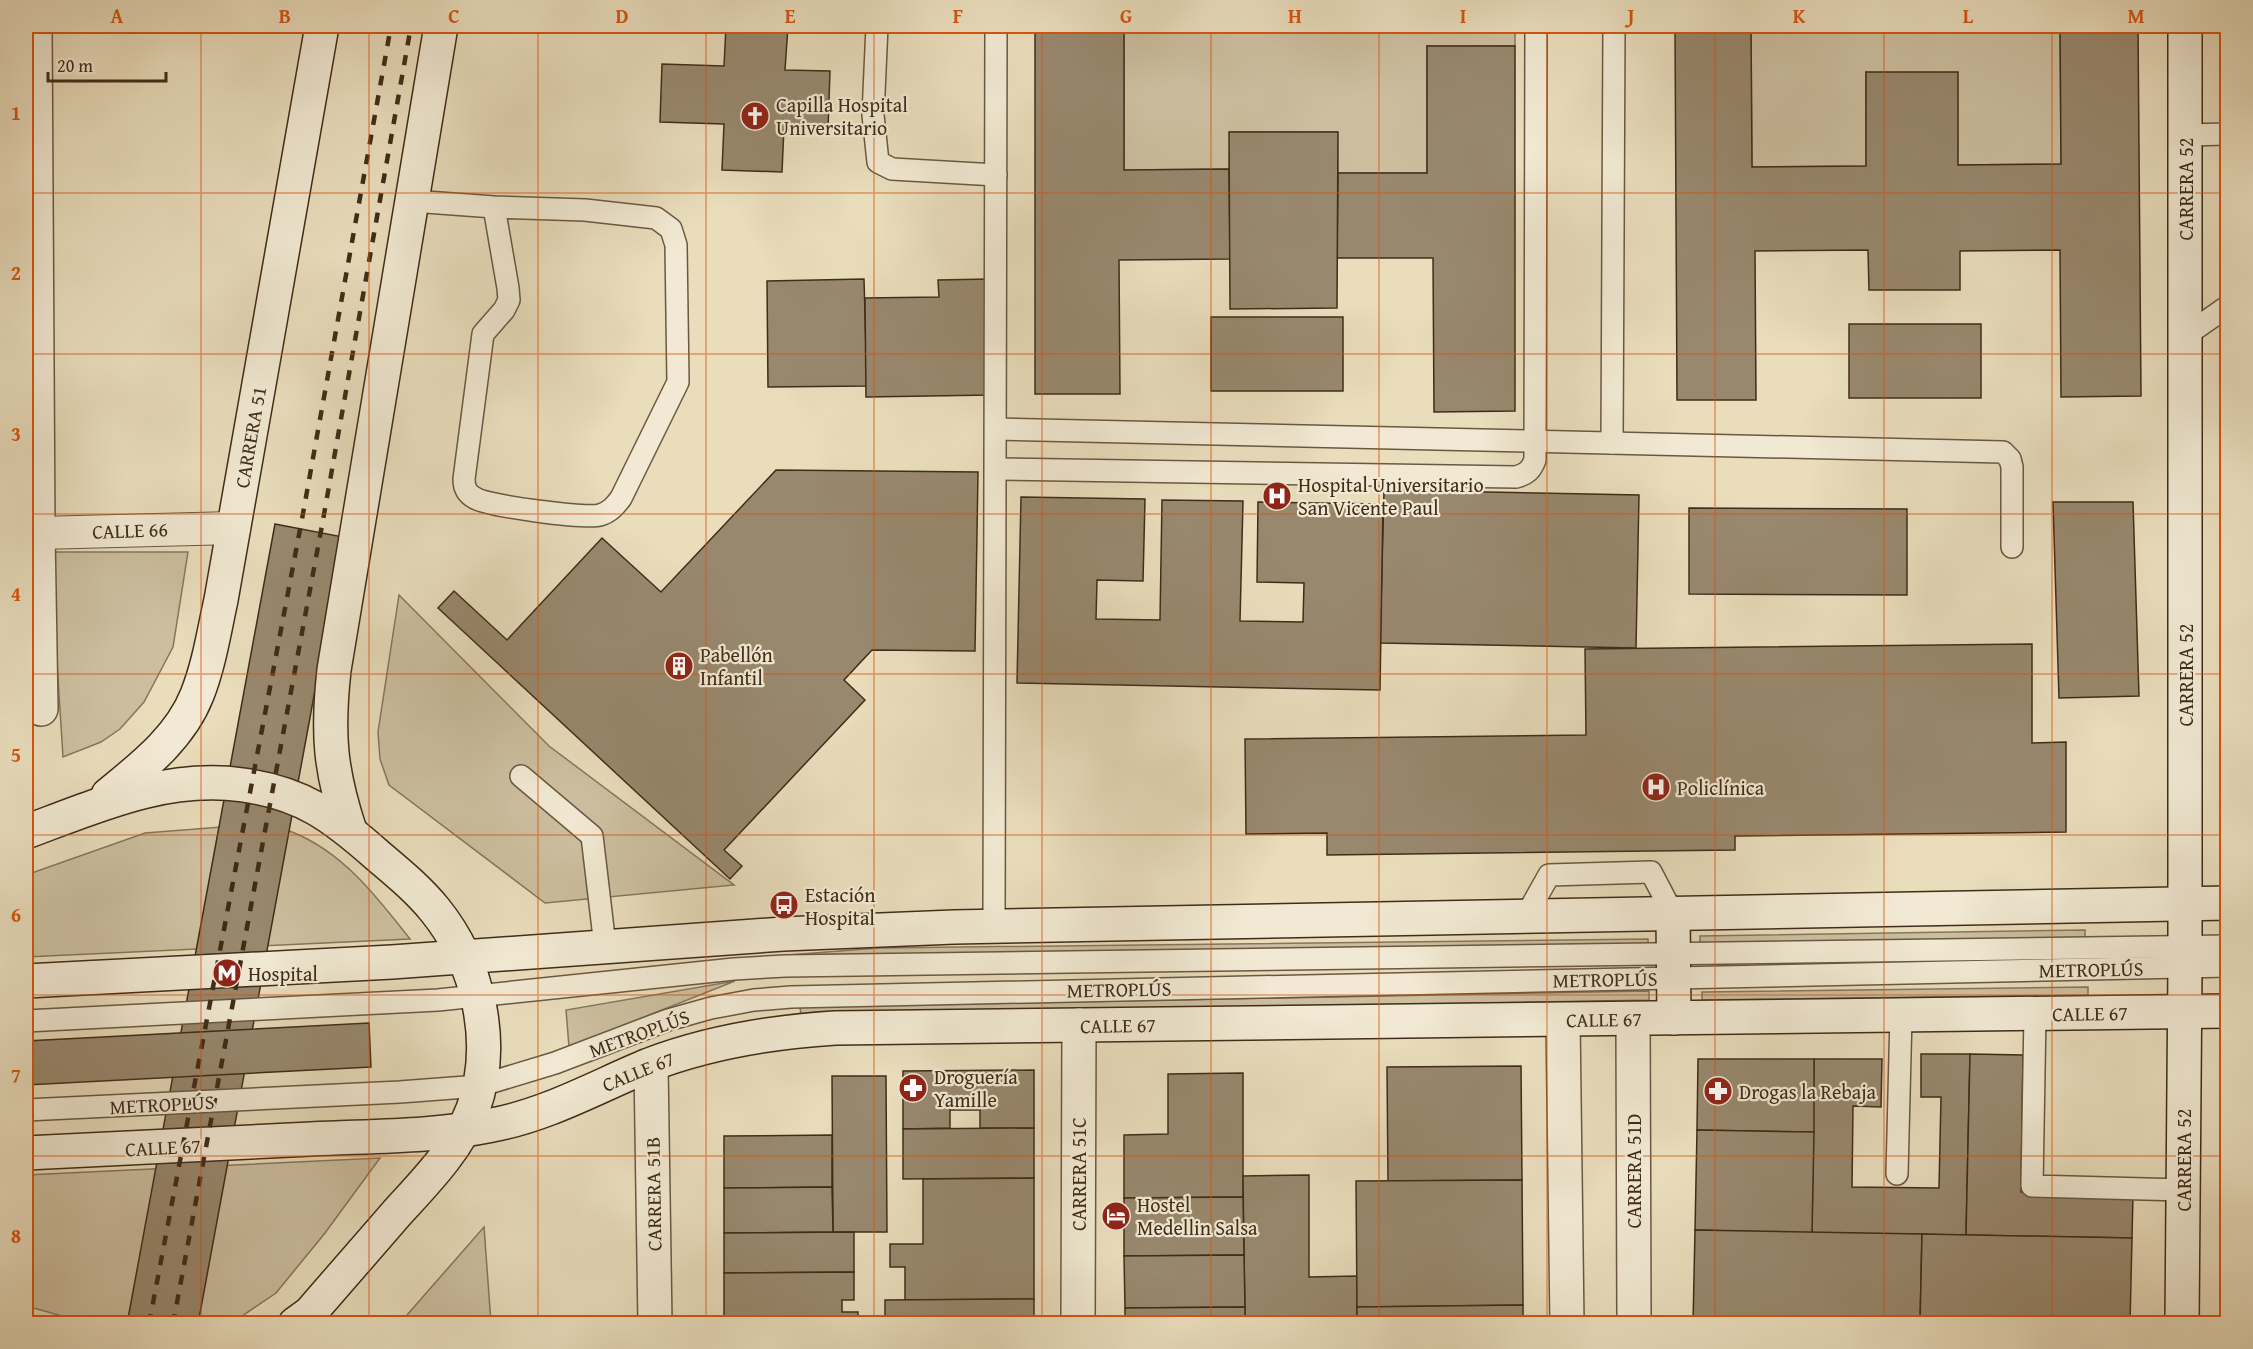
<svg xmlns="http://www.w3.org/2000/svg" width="2253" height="1349" font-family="'Gentium Book Plus',serif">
<rect width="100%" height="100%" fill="#e9ddbc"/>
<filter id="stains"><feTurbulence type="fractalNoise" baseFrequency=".00333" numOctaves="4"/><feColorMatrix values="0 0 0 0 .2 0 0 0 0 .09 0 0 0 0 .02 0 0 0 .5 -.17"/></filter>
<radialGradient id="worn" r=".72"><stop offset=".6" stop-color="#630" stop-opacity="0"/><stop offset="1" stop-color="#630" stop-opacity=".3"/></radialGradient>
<g fill="#ccbfa0" stroke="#86765c" stroke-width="1.5">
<path d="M1035,26H1515V46H1427V173H1338L1337,132H1230L1229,169L1124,170V26Z"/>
<path d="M1751,26H2060L2061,164L1958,165L1866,72V166L1752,167Z"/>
<path d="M50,552H188L173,647L144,702L120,729L101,742L63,757Z"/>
<path d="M399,595L549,746L734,885L545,903L389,785L380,759L378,732Z"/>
<path d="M247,825C261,827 279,826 292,832C343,852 377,897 410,939L26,957V875L145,833Z"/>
<path d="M2085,930V938L1700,944V936Z"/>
<path d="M1648,939V947L788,955L878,948Z"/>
<path d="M735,981L569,1047L566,1010Z"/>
<path d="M2088,987V995L1702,1000V992Z"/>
<path d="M1649,991V1000L801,1016L800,1007Z"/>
<path d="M380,1158L325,1233L276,1293L242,1316L217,1323H87L26,1306V1175Z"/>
<path d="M484,1227L491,1323H400Z"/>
</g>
<g fill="#98886e" stroke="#402c19" stroke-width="1.5">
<path d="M726,26H788L785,70L830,71L828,129L784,127L782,172L722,170L724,124L660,122L662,64L724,66Z"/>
<path d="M1035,26H1124V170L1229,169L1230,259L1119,260L1120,394H1035Z"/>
<path d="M1675,26H1751L1752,167L1866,166V72H1958V165L2061,164L2060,26H2138L2141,396L2061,397L2060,250L1960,251V290H1869L1868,250L1755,251L1756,400H1677Z"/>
<path d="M1427,46H1515V411L1434,412L1433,258H1337L1338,173H1427Z"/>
<path d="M1229,132H1338L1337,308L1230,309Z"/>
<path d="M864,279L867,386L768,387L767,281Z"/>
<path d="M989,279L991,395L866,397L865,298L939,297L938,280Z"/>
<rect x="1211" y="317" width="132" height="74"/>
<rect x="1849" y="324" width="132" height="74"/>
<path d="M776,470L978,472L975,651L872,650L844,680L865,700L724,850L742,866L730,879L438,608L454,591L507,640L602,538L661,592Z"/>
<path d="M1384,490L1639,495L1636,648L1380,643Z"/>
<path d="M1021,497L1145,499L1143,581L1097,580L1096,619L1160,620L1162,500L1243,501L1240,621L1303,622L1304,583L1257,582L1258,502L1383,504L1380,690L1017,683Z"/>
<path d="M2053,502H2133L2139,696L2059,698Z"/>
<path d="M1689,508L1907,509V595L1689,594Z"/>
<path d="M275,524L343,537L309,723L198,1324H127Z"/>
<path d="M2032,644V743L2066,742V832L1735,836V850L1327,855V833L1246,834L1245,739L1586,735L1585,649Z"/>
<path d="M369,1023L371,1067L26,1085V1041Z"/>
<path d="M1921,1054H1970L1966,1235L1812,1233L1814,1059H1882L1881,1107L1853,1106L1852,1187L1939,1188L1941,1097H1921Z"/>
<path d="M1970,1054L2023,1055L2021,1192L2133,1194L2132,1238L1966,1235Z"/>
<path d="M1698,1059H1814V1132L1697,1130Z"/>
<path d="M1521,1066L1522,1180L1388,1181L1387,1067Z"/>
<path d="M1034,1070V1128H980V1110H950V1128L903,1129V1071Z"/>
<path d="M1243,1073V1197L1124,1198V1135L1168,1134V1074Z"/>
<path d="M832,1076H886L887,1232H833Z"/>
<path d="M1034,1128V1178L903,1179V1129Z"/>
<path d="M1697,1130L1814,1132L1812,1233L1695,1230Z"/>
<path d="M832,1135V1187L724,1188V1136Z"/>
<path d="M1309,1175V1277L1357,1276V1324H1245L1243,1176Z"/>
<path d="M1034,1178V1299L905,1300V1267H890V1244H923V1179Z"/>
<path d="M1522,1180L1523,1305L1357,1307L1356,1181Z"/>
<path d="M832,1187L833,1232L724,1233V1188Z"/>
<path d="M1243,1197L1244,1255L1124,1256V1198Z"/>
<path d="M1695,1230L1922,1234L1920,1324H1693Z"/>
<path d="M854,1232V1272L724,1273V1233Z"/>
<path d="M1922,1234L2132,1238L2130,1324H1920Z"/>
<path d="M1244,1255L1245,1307L1125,1308L1124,1256Z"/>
<path d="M854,1272V1300H842V1312H858V1324H724V1273Z"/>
<path d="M1034,1299V1324H885V1300Z"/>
<path d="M1523,1305V1324H1357V1307Z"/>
<path d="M1245,1307V1324H1125V1308Z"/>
</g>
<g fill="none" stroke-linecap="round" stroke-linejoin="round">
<g stroke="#6a5842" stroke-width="24">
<g id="service">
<path d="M877,26L873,115L878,162L892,169L996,175"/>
<path d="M2185,135L2228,134"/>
<path d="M412,201L494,207L585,210L656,218L671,229L676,245L678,382L621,498C615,506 610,512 600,515C587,519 486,506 475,498C467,494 464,488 464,479L483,334L504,310L509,300L508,288L494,207"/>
<path d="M2185,336L2228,306"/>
<path d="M996,429L2003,452L2010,459L2012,467V547"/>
<path d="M1612,443L1614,26"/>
<path d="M996,469L1516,477C1527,474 1531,470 1535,460L1536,26"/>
<path d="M521,776L592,836L605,946"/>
<path d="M1526,916L1549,875L1651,872L1673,914"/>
<path d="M994,926L996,26"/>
<path d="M2035,1014L2032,1186L2183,1190"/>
<path d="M26,1021L438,1000L734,969L785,966L2228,946"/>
<path d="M26,1110L400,1092L479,1086L555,1063L668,1020L711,1008L754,1000L791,997L2228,966"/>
<path d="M1897,1174L1901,1015"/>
</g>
</g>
<g stroke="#6a5842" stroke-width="34">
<path id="pedestrian" d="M38,533L234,528"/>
</g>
<g stroke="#6a5842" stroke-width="36">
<g id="minor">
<path d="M35,26L38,533L41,709"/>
<path d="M1633,1019L1634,1324"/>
<path d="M1563,1020L1567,1324"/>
<path d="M651,1065L655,1324"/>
<path d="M1078,1324L1079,1025"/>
</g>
</g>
<g stroke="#402c19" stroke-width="36">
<g id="secondary">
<path d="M108,795C142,767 180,738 197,695C209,665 214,632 221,600L322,26"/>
<path d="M350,831C330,770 327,734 334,670L441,26"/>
<path d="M26,832C96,806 166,774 243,785C302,793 333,816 377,855C397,872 418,889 435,910C478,963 497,1043 473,1109C458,1149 425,1182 396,1214C367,1247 339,1280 310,1313L295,1324"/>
<path d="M1673,914L1674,1018"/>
<path d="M26,981L392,962L783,934L954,927L2228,903"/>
<path d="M26,1153C121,1149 216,1144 311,1139C371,1136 434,1137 492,1125C547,1115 598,1086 649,1065C709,1042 771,1032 835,1028L2228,1011"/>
<path d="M2182,1324L2185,966V26"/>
</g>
</g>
<use href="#service" stroke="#f1e9d3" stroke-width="21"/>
<use href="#pedestrian" stroke="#f1e9d3" stroke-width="32"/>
<use href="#minor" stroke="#f1e9d3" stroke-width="33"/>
<use href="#secondary" stroke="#f1e9d3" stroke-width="33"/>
<g stroke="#402c19" stroke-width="4.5" stroke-dasharray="10 10" stroke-linecap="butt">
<path d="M149,1324L302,519L391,26"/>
<path d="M173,1324L323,520L411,26"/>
</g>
</g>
<path fill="none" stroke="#d7540d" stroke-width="1.5" stroke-opacity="0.55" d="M201,26V1324M369,26V1324M538,26V1324M706,26V1324M874,26V1324M1042,26V1324M1211,26V1324M1379,26V1324M1547,26V1324M1715,26V1324M1884,26V1324M2052,26V1324M26,193H2228M26,354H2228M26,514H2228M26,674H2228M26,835H2228M26,995H2228M26,1156H2228"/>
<defs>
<g id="church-disc" transform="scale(1.5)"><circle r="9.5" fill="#8f2418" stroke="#f1e9d3"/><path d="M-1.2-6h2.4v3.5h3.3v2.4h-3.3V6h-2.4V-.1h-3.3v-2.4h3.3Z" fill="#fff"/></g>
<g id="hospital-disc" transform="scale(1.5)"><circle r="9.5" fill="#8f2418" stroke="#f1e9d3"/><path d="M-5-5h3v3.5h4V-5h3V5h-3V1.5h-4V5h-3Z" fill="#fff"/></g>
<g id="building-disc" transform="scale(1.5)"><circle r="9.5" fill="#8f2418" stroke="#f1e9d3"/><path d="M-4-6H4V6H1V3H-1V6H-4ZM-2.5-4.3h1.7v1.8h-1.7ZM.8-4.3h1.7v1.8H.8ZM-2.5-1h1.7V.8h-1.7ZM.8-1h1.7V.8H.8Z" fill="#fff"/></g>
<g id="bus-disc" transform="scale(1.5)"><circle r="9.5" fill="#8f2418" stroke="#f1e9d3"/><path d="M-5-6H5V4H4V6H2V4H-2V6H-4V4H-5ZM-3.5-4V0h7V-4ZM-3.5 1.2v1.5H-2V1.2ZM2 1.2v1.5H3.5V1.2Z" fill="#fff"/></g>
<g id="metro-disc" transform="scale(1.5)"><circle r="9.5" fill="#8f2418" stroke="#f1e9d3"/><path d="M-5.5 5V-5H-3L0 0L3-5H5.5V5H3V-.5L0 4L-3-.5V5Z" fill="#fff"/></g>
<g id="pharmacy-disc" transform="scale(1.5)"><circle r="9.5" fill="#8f2418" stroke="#f1e9d3"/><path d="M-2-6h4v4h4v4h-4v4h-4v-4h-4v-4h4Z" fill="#fff"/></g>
<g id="hotel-disc" transform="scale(1.5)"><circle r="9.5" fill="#8f2418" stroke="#f1e9d3"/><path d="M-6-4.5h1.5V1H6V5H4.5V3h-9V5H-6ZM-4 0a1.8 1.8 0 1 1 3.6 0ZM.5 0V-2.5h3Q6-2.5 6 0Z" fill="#fff"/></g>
</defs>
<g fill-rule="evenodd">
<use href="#church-disc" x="755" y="116"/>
<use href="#hospital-disc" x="1277" y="496"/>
<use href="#building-disc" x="679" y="666"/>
<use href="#hospital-disc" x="1656" y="787"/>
<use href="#bus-disc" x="784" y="905"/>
<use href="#metro-disc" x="227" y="973"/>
<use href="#pharmacy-disc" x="913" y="1088"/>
<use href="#pharmacy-disc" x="1718" y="1091"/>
<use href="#hotel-disc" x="1116" y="1216"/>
</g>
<g text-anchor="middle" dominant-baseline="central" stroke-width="4.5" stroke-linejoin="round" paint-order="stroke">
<g font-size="20" fill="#402c19" stroke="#f1e9d3" text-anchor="start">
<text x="776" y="104">Capilla Hospital<tspan x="776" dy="23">Universitario</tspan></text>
<text x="1298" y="484">Hospital Universitario<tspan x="1298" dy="23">San Vicente Paul</tspan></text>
<text x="700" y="654">Pabellón<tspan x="700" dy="23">Infantil</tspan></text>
<text x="1677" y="787">Policlínica</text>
<text x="805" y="894">Estación<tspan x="805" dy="23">Hospital</tspan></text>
<text x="248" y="973">Hospital</text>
<text x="934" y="1076">Droguería<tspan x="934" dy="23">Yamille</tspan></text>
<text x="1739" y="1091">Drogas la Rebaja</text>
<text x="1137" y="1204">Hostel<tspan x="1137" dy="23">Medellin Salsa</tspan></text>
</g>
<g font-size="20" fill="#402c19" stroke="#f1e9d3">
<text transform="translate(2185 189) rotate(-90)">CARRERA 52</text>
<text transform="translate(250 437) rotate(-80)">CARRERA 51</text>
<text transform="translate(130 530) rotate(-2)">CALLE 66</text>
<text transform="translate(2185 675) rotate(-90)">CARRERA 52</text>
<text transform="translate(2091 969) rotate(-1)">METROPLÚS</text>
<text transform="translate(1605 979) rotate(-1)">METROPLÚS</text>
<text transform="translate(1119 989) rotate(-1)">METROPLÚS</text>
<text transform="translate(2090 1013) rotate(-1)">CALLE 67</text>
<text transform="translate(1604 1019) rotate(-1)">CALLE 67</text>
<text transform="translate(1118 1025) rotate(-1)">CALLE 67</text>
<text transform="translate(639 1033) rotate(-20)">METROPLÚS</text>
<text transform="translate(638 1071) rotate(-22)">CALLE 67</text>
<text transform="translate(162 1104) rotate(-3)">METROPLÚS</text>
<text transform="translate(163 1147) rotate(-3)">CALLE 67</text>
<text transform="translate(2183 1160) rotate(-90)">CARRERA 52</text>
<text transform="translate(1633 1171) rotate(-90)">CARRERA 51D</text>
<text transform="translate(1078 1174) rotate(-90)">CARRERA 51C</text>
<text transform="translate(653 1194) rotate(-91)">CARRERA 51B</text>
</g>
</g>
<rect width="2253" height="1349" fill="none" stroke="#e9ddbc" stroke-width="66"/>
<path d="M48 72v9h118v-9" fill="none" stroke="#402c19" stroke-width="3"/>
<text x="57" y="72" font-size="18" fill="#402c19" stroke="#f1e9d3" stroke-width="4.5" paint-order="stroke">20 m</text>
<rect x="33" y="33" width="2187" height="1283" fill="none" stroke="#d7540d" stroke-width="2"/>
<g font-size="20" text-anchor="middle" font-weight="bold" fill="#d7540d">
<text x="117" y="23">A</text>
<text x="285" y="23">B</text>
<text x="454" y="23">C</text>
<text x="622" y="23">D</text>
<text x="790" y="23">E</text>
<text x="958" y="23">F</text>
<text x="1126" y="23">G</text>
<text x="1295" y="23">H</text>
<text x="1463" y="23">I</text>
<text x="1631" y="23">J</text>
<text x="1799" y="23">K</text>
<text x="1968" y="23">L</text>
<text x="2136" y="23">M</text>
<text x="16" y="120">1</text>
<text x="16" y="280">2</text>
<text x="16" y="441">3</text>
<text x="16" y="601">4</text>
<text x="16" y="762">5</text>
<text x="16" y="922">6</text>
<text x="16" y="1082">7</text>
<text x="16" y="1243">8</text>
</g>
<rect width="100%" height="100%" filter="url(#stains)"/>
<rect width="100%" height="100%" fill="url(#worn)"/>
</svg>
